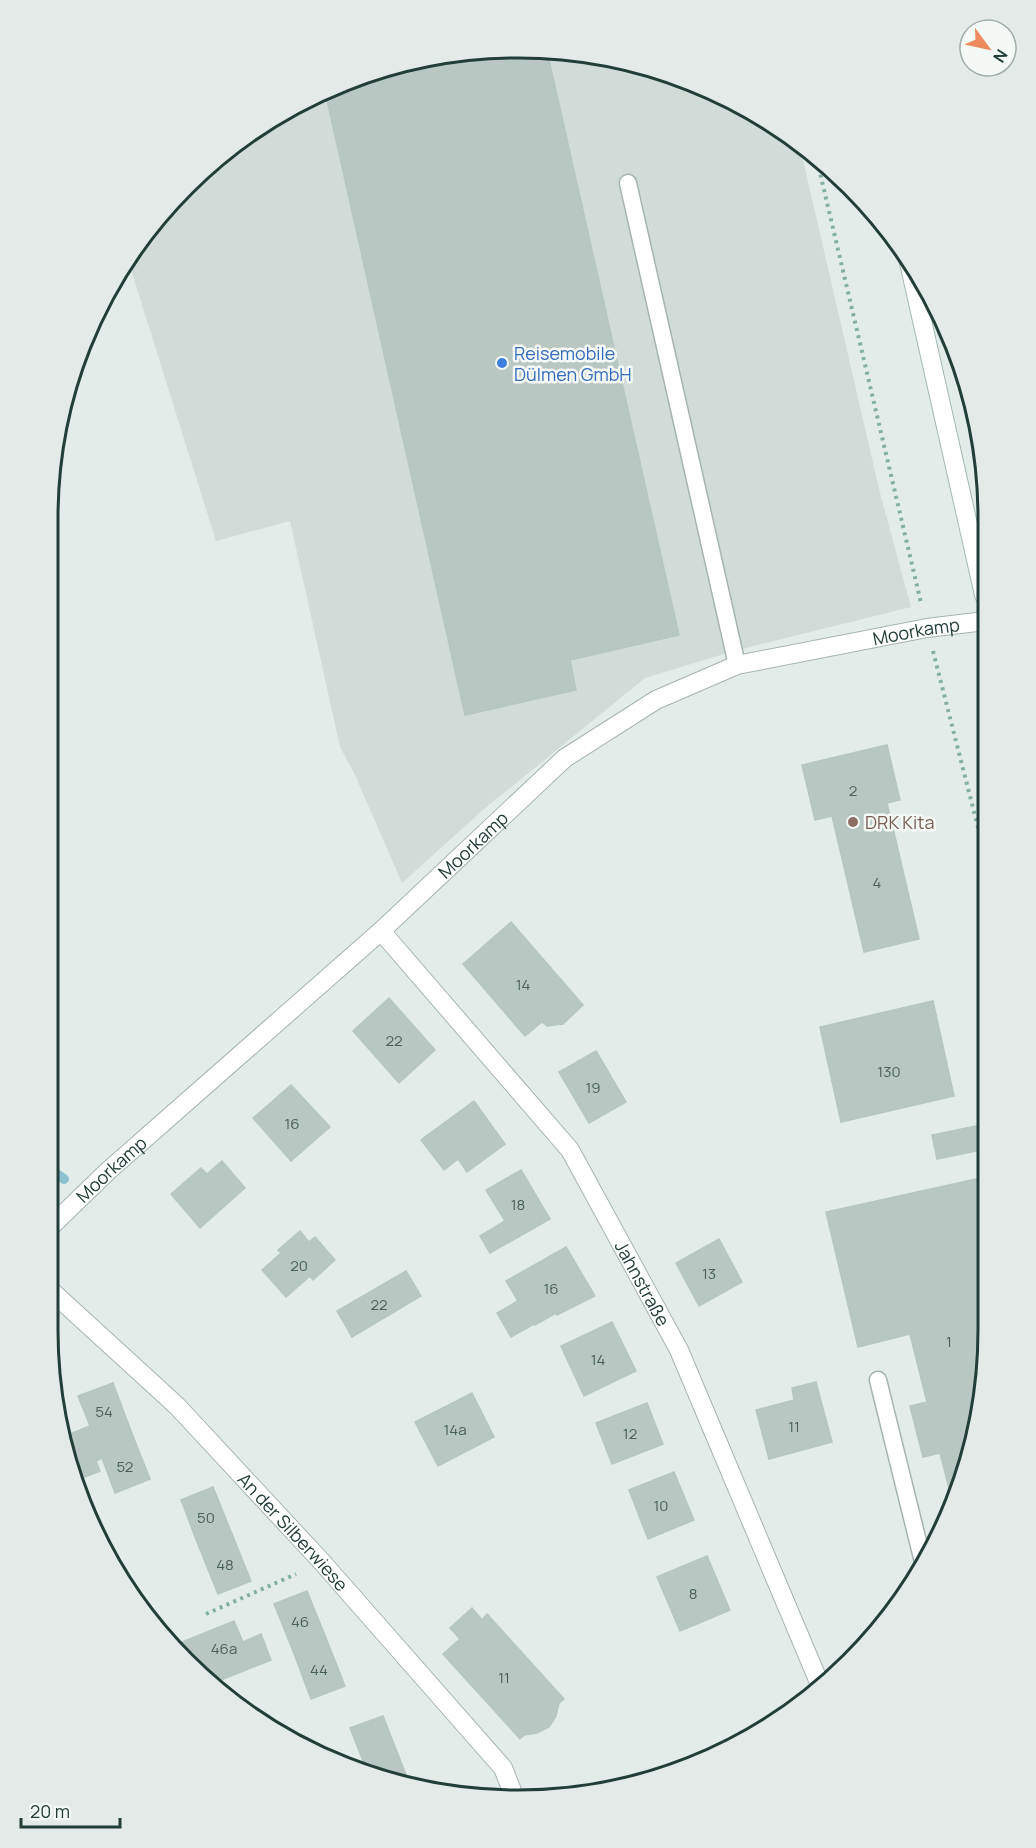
<svg xmlns="http://www.w3.org/2000/svg" width="1036" height="1848" font-family="Manrope,sans-serif">
<rect width="100%" height="100%" fill="#e3ece9"/>
<path fill="#d1dcd8" d="M488,49L580,52L669,73L753,111L800,147L880,493L911,607L734,651L645,678L483,810L402,883L354,773L340,747L290,521L216,541L128,260L165,208L232,145L310,96L397,64Z"/>
<g fill="none" stroke-linecap="round" stroke-linejoin="round">
<path stroke="#8dc2cf" stroke-width="10" d="M48,1168L64,1179"/>
</g>
<g fill="#b8c7c2" stroke="#b6c6c0" stroke-width="1.5">
<path d="M488,49L547,51L679,635L570,660L576,690L465,715L325,91L397,64Z"/>
<path d="M887,745L900,800L815,820L802,765Z"/>
<path d="M887,803L919,939L864,952L832,816Z"/>
<path d="M511,922L583,1005L563,1024L547,1026L542,1022L525,1036L463,964Z"/>
<path d="M389,998L435,1050L399,1083L353,1031Z"/>
<path d="M933,1001L954,1096L841,1122L820,1027Z"/>
<path d="M596,1051L626,1102L589,1123L559,1072Z"/>
<path d="M291,1085L330,1127L291,1161L253,1118Z"/>
<path d="M474,1101L505,1144L467,1172L458,1159L444,1170L421,1140Z"/>
<path d="M986,1124V1149L937,1159L932,1135Z"/>
<path d="M222,1161L245,1188L200,1228L171,1194L201,1168L207,1174Z"/>
<path d="M521,1170L550,1219L490,1253L480,1236L505,1221L486,1190Z"/>
<path d="M981,1178L986,1201L987,1360L963,1481L953,1504L940,1453L923,1457L910,1406L927,1402L910,1334L858,1347L826,1212Z"/>
<path d="M300,1231L309,1242L315,1237L335,1260L313,1280L310,1276L286,1297L262,1270L281,1253L278,1250Z"/>
<path d="M719,1239L742,1282L699,1306L676,1263Z"/>
<path d="M566,1247L595,1296L557,1315L556,1313L535,1325L534,1324L511,1337L497,1313L518,1301L506,1281Z"/>
<path d="M406,1271L421,1296L352,1337L337,1311Z"/>
<path d="M612,1322L636,1371L584,1396L561,1346Z"/>
<path d="M816,1382L832,1442L769,1459L756,1410L794,1400L792,1388Z"/>
<path d="M113,1383L131,1431L72,1454L65,1436L90,1426L78,1396Z"/>
<path d="M472,1393L494,1437L438,1466L415,1422Z"/>
<path d="M647,1403L663,1444L612,1464L596,1423Z"/>
<path d="M131,1431L150,1479L115,1493L102,1458L96,1461L100,1471L82,1478L72,1454Z"/>
<path d="M674,1472L694,1520L648,1539L629,1490Z"/>
<path d="M213,1487L232,1534L199,1547L181,1500Z"/>
<path d="M232,1534L251,1581L218,1594L199,1547Z"/>
<path d="M707,1556L730,1610L680,1631L657,1577Z"/>
<path d="M307,1591L326,1638L293,1651L274,1604Z"/>
<path d="M472,1608L482,1620L487,1614L564,1699L559,1703L556,1716L549,1727L537,1733L524,1735L520,1739L443,1654L460,1639L450,1628Z"/>
<path d="M234,1621L243,1642L261,1634L271,1660L216,1682L184,1652L180,1643Z"/>
<path d="M326,1638L345,1686L311,1699L293,1651Z"/>
<path d="M383,1716L410,1785L396,1784L367,1771L350,1728Z"/>
</g>
<g fill="none" stroke-linecap="round" stroke-linejoin="round">
<g stroke="#a6b4b0" stroke-width="19">
<g id="lane">
<path d="M628,183L737,665"/>
<path d="M878,1380L924,1566"/>
</g>
</g>
<g stroke="#a6b4b0" stroke-width="20">
<g id="street">
<path id="s1" d="M381,931L570,1150L679,1350L821,1687"/>
<path id="s2" d="M48,1229L108,1171L381,931L565,758L656,700L737,665L927,628L985,621"/>
<path id="s3" d="M48,1288L177,1406L322,1562L503,1768L514,1796"/>
</g>
</g>
<g stroke="#a2b8b1" stroke-width="20">
<path id="secondary" d="M907,254L984,595"/>
</g>
<g stroke="#85afa4" stroke-width="4" stroke-dasharray="3 4.5" stroke-linecap="butt">
<path d="M817,160L921,603"/>
<path d="M933,651L985,855"/>
<path d="M206,1614L296,1574"/>
</g>
<use href="#lane" stroke="#fff" stroke-width="16"/>
<use href="#street" stroke="#fff" stroke-width="18"/>
<use href="#secondary" stroke="#fff" stroke-width="18"/>
</g>
<circle fill="#3f7fe0" stroke="#f4f9f6" stroke-width="2" cx="502" cy="363" r="6"/>
<circle fill="#8d6e63" stroke="#f4f9f6" stroke-width="2" cx="853" cy="822" r="6"/>
<g text-anchor="middle" dominant-baseline="central" stroke-width="5" stroke-linejoin="round" paint-order="stroke">
<g font-size="15" fill="#48605a">
<text x="853" y="790">2</text>
<text x="877" y="882">4</text>
<text x="523" y="984">14</text>
<text x="394" y="1040">22</text>
<text x="889" y="1071">130</text>
<text x="593" y="1087">19</text>
<text x="292" y="1123">16</text>
<text x="518" y="1204">18</text>
<text x="299" y="1265">20</text>
<text x="709" y="1273">13</text>
<text x="551" y="1288">16</text>
<text x="379" y="1304">22</text>
<text x="949" y="1341">1</text>
<text x="598" y="1359">14</text>
<text x="104" y="1411">54</text>
<text x="794" y="1426">11</text>
<text x="455" y="1429">14a</text>
<text x="630" y="1433">12</text>
<text x="125" y="1466">52</text>
<text x="661" y="1505">10</text>
<text x="206" y="1517">50</text>
<text x="225" y="1564">48</text>
<text x="693" y="1593">8</text>
<text x="300" y="1621">46</text>
<text x="224" y="1648">46a</text>
<text x="319" y="1669">44</text>
<text x="504" y="1677">11</text>
</g>
<g font-size="18" fill="#366cbe" stroke="#f4f9f6" text-anchor="start">
<text x="514" y="353">Reisemobile<tspan x="514" dy="21">Dülmen GmbH</tspan></text>
</g>
<g font-size="18" fill="#233d38" stroke="#f4f9f6">
<text stroke="none"><textPath href="#s2" startOffset="1078">Moorkamp</textPath></text>
<text stroke="none"><textPath href="#s2" startOffset="573">Moorkamp</textPath></text>
<text stroke="none"><textPath href="#s2" startOffset="87">Moorkamp</textPath></text>
<text stroke="none"><textPath href="#s1" startOffset="441">Jahnstraße</textPath></text>
<text stroke="none"><textPath href="#s3" startOffset="346">An der Silberwiese</textPath></text>
</g>
<g font-size="18" fill="#785e54" stroke="#f4f9f6" text-anchor="start">
<text x="865" y="822">DRK Kita</text>
</g>
</g>
<path d="M0 0H1036V1848H0ZM518 58H518A460 460 0 0 1 978 518V1330A460 460 0 0 1 518 1790H518A460 460 0 0 1 58 1330V518A460 460 0 0 1 518 58Z" fill="#e3eae7" fill-rule="evenodd"/>
<path fill="none" stroke="#233d38" stroke-width="3" d="M518 58H518A460 460 0 0 1 978 518V1330A460 460 0 0 1 518 1790H518A460 460 0 0 1 58 1330V518A460 460 0 0 1 518 58Z"/>
<g transform="translate(988 48) rotate(123)"><circle r="28" fill="#f4f9f6" stroke="#a0aeaa" stroke-width="1.5"/>
<path d="M0-4.5L10 22L0 15L-10 22Z" fill="#ed8a60"/>
<text y="-9" font-size="16" font-weight="bold" text-anchor="middle" fill="#233d38">N</text>
</g>
<path d="M21 1818v9h99v-9" fill="none" stroke="#233d38" stroke-width="3"/>
<text x="30" y="1818" font-size="18" fill="#233d38" stroke="#f4f9f6" stroke-width="4.5" paint-order="stroke">20 m</text>
</svg>
